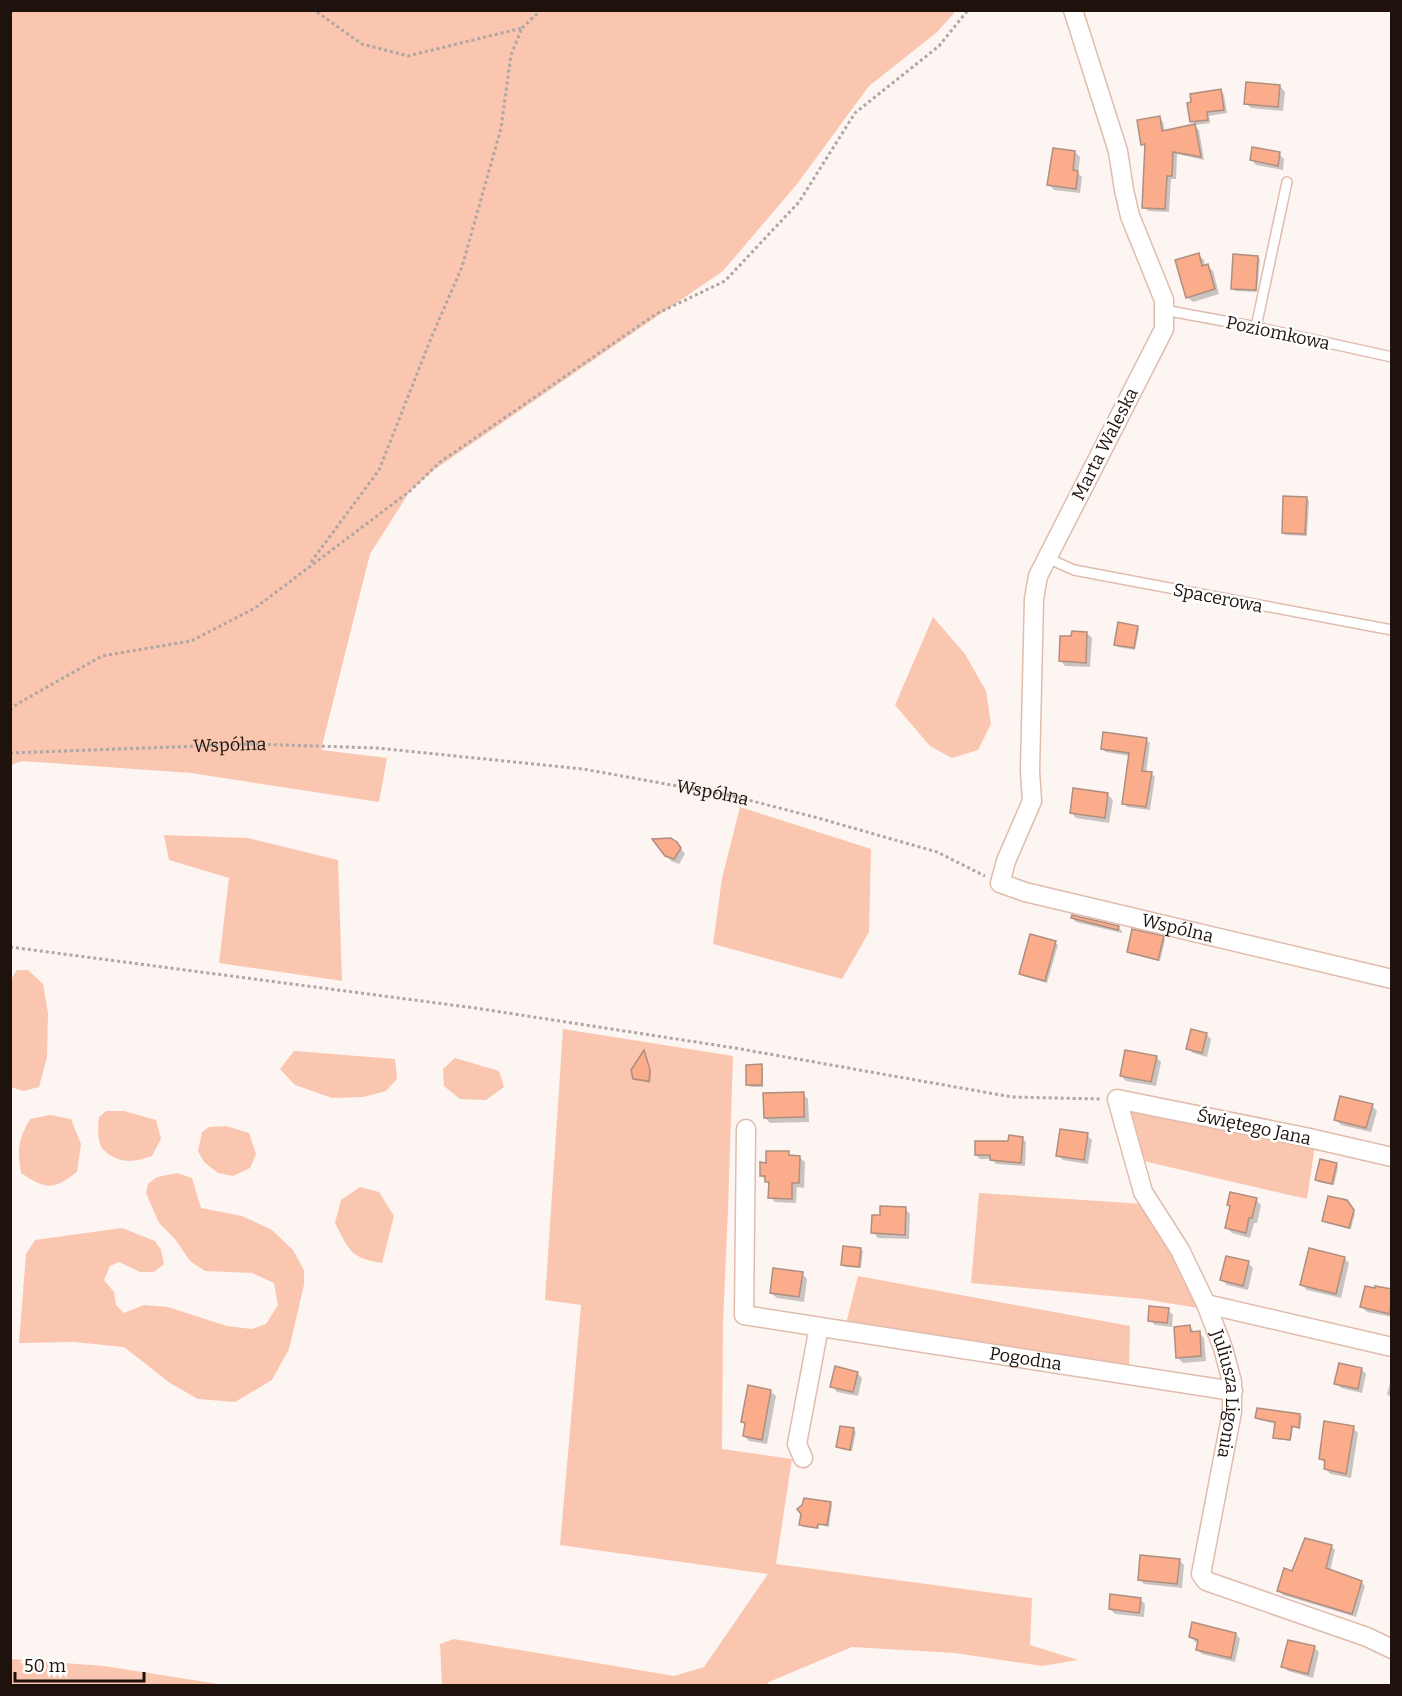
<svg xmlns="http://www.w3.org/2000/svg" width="1402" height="1696" font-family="Bitter,serif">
<rect width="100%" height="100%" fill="#fdf5f2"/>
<g fill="#fbc6b0">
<path d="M11,10H956V11L936,33L869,86L797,184L723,271L435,469L410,491L370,554L321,750L387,758L379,802L191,773L22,761L11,765Z"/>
<path d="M933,617L965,654L986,691L991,724L978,750L952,758L930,746L895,705Z"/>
<path d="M740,807L871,849L869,932L842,979L713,944L722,878Z"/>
<path d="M164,835L248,838L338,860L342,981L219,963L229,878L169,860Z"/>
<path d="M17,970H28L43,984L48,1013L47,1057L39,1087L23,1091L11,1087L10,981Z"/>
<path d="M563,1029L733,1056L728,1210L723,1323L722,1449L792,1459L776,1564L1032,1598L1030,1645L1078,1660L1042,1666L955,1653L852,1647L769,1682L766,1685L442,1686L440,1644L454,1639L674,1676L704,1667L768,1574L560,1545L581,1305L545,1300Z"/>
<path d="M294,1051L395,1059L397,1079L386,1091L363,1097L332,1098L295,1085L280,1069Z"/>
<path d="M455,1058L499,1071L504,1087L486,1100L460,1099L444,1086L443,1069Z"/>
<path d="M1125,1108L1315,1145L1307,1199L1139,1160Z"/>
<path d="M106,1111H124L156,1120L161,1139L152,1156C135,1162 122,1164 107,1153C104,1150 102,1149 101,1146C97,1137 98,1127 99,1117Z"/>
<path d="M50,1115L71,1119L81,1144L77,1172C53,1191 45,1189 21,1173C17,1147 18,1141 30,1119Z"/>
<path d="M226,1126L249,1133L256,1154L250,1168L233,1176L218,1173L204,1162L198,1151L202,1132L209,1127Z"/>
<path d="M177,1173L192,1178L201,1208L242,1216L272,1230L293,1250L304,1270V1285L289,1349L272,1380L235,1402L198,1399L170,1383L124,1347L74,1342L19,1343L26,1254L35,1240L122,1228L155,1241L161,1250L164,1264L154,1272H140L119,1262L110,1266L104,1280L114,1292L116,1305L124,1313L144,1305L168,1307L227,1326L252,1329L266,1324L278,1305L274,1283L252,1273L205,1271L190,1261L175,1239L159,1223L146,1193L148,1184L157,1177Z"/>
<path d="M360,1187L379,1192L394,1216L382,1263C350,1258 349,1250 335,1223L341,1200Z"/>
<path d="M979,1193L1143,1204L1175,1250L1198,1308L1143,1299L971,1283Z"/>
<path d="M858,1276L1130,1326L1129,1369L846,1324Z"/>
<path d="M11,1659L104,1666L225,1685H11Z"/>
</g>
<g fill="#0003">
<path d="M1280,86L1285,92L1283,111L1251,108L1246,103Z"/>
<path d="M1221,91L1224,95L1227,113L1209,116L1210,123L1195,125L1192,121Z"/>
<path d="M1160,118L1163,122L1165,132L1195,126L1199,130L1204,160L1177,154L1176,179H1171L1169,212L1148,211L1144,207L1147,148L1142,144Z"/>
<path d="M1075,152L1080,157L1078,173L1082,177L1080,193L1054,190L1049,184Z"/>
<path d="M1279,154L1284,159L1283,170L1256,165L1251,159Z"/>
<path d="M1199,255L1204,260L1205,266H1207L1213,271L1219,294L1193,302L1187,297Z"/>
<path d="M1257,257L1260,259L1257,292L1235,291L1233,288Z"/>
<path d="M1306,498L1309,501L1307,536L1285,535L1283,533Z"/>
<path d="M1137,627L1139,629L1135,650L1118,647L1116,645Z"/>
<path d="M1087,633L1092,638L1090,667L1065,666L1060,660Z"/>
<path d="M1146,740L1150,743L1146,773H1151L1155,777L1150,810L1127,807L1124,803L1130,756L1106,752L1102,749Z"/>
<path d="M1108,795L1113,800L1109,823L1076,818L1071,812Z"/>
<path d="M676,843L685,854L679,864L671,861L666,855Z"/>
<path d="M1072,918L1118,927L1122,931V933L1076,922Z"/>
<path d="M1163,938L1165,940L1160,961L1130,954L1128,952Z"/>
<path d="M1055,943L1058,945L1047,983L1023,976L1021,974Z"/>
<path d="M1206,1034L1211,1039L1207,1057L1193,1053L1188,1048Z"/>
<path d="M644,1053L651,1073L650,1083L636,1080L634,1078Z"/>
<path d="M1156,1057L1161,1062L1156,1086L1126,1081L1121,1076Z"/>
<path d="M761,1066L763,1068V1087H750L748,1085Z"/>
<path d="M803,1094L808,1099L809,1122L770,1123L765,1118Z"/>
<path d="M1372,1106L1377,1111L1371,1132L1341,1125L1335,1119Z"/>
<path d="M1087,1135L1092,1140L1088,1164L1063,1160L1058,1155Z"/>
<path d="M1022,1138L1026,1142L1025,1166L996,1164L992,1159H980L976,1155Z"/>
<path d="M788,1153L793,1157H799L805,1162L804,1188L797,1187L796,1203L775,1202L770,1197V1185L762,1176L768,1164Z"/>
<path d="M1336,1165L1338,1167L1334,1185L1318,1182L1316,1180Z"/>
<path d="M1256,1200L1261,1205L1257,1223H1254L1250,1238L1232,1233L1227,1228L1231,1207Z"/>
<path d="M1349,1204L1355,1213L1351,1229L1326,1223L1324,1221Z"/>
<path d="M905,1209L910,1214L909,1239L878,1238L873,1232L881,1217Z"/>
<path d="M861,1249L863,1251L861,1268L845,1267L843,1265Z"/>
<path d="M1344,1258L1349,1263L1341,1298L1307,1290L1302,1285Z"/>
<path d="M1248,1263L1253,1268L1248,1290L1227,1285L1222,1280Z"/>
<path d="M802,1273L807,1279L804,1302L777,1298L771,1293Z"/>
<path d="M1392,1291V1317L1367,1312L1362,1307Z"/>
<path d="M1168,1310L1173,1315L1172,1327L1155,1325L1150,1320Z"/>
<path d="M1190,1327L1196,1333H1199L1204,1338L1206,1361L1183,1363L1178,1358Z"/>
<path d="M1361,1369L1366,1374L1362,1393L1341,1388L1336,1383Z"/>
<path d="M857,1373L862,1378L858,1396L837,1392L832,1386Z"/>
<path d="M1392,1376V1398L1387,1394Z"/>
<path d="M770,1391L776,1396L767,1444L749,1441L744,1436L746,1424L743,1421Z"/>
<path d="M1299,1415L1302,1417L1300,1429L1293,1427L1291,1441L1277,1439L1274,1437L1276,1424L1259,1420L1256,1418Z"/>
<path d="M1353,1428L1358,1433L1351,1478L1331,1474L1325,1469L1326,1464L1320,1459Z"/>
<path d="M854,1430L856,1432L852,1451L840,1449L838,1446Z"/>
<path d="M830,1503L832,1505L829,1527L819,1525V1529L803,1527L801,1524L802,1514Z"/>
<path d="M1331,1546L1335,1550L1330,1571L1361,1582L1365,1586L1356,1617L1283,1595L1279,1591L1293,1573Z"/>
<path d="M1179,1560L1184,1565L1182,1588L1144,1584L1139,1579Z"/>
<path d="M1140,1599L1145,1604L1144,1617L1115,1614L1110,1609Z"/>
<path d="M1236,1634L1240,1639L1235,1662L1202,1654L1197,1649L1199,1642H1195L1191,1637Z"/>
<path d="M1314,1647L1319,1652L1313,1678L1288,1671L1283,1666Z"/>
</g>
<g fill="#faac8b" stroke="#b08e80" stroke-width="1.5">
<path d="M1246,82L1280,85L1278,107L1244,104Z"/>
<path d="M1221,89L1224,110L1207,112L1208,120L1190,122L1187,103L1191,102L1190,94Z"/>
<path d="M1160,116L1162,131L1195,124L1201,157L1173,152L1172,176H1167L1165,209L1142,208L1145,144L1141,145L1137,120Z"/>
<path d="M1252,147L1280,152L1278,166L1250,160Z"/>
<path d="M1053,148L1075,151L1073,170L1078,171L1076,189L1047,185Z"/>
<path d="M1199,253L1202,266L1208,264L1215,289L1186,298L1175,260Z"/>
<path d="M1233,254L1258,256L1256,290L1231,289Z"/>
<path d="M1283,496L1307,497L1305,534L1282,533Z"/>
<path d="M1118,622L1138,626L1134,648L1114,645Z"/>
<path d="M1072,631L1087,632L1086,663L1059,661L1060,636H1071Z"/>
<path d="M1103,732L1147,738L1142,771L1152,772L1146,807L1122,804L1129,753L1101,749Z"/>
<path d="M1073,788L1108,793L1105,818L1070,813Z"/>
<path d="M671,838L677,842L681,848L674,859L665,856L652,839Z"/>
<path d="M1072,915L1119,926L1118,930L1071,918Z"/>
<path d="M1132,929L1164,936L1158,960L1127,952Z"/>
<path d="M1030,934L1056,941L1045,981L1019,974Z"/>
<path d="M1191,1029L1207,1033L1202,1053L1186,1049Z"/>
<path d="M644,1050L650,1070L649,1081L633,1079L631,1070Z"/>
<path d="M1125,1050L1157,1056L1151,1082L1120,1076Z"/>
<path d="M762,1064V1085H746V1065Z"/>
<path d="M804,1092V1117L764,1118L763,1093Z"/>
<path d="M1340,1096L1373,1104L1366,1128L1334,1120Z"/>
<path d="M1060,1129L1088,1133L1084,1160L1056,1156Z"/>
<path d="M1009,1135L1023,1137L1021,1163L990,1160V1155H975V1141H1008Z"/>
<path d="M766,1151H789V1155L800,1156L799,1183H792V1199L768,1198L769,1182H765V1176H760V1162L766,1163Z"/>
<path d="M1320,1159L1337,1163L1332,1184L1315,1180Z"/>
<path d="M1230,1192L1257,1198L1252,1218H1249L1246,1233L1225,1228L1230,1206L1227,1205Z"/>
<path d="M1328,1196L1347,1200L1354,1210L1349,1228L1322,1221Z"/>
<path d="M880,1206L906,1207L905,1235L871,1233L872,1215H880Z"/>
<path d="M843,1246L861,1248L859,1267L841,1265Z"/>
<path d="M1309,1248L1345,1257L1336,1294L1300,1285Z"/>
<path d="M1226,1256L1249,1261L1243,1286L1220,1280Z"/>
<path d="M773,1268L803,1272L799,1297L770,1293Z"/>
<path d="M1365,1286L1375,1288V1286L1392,1289L1390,1314L1360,1307Z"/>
<path d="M1149,1306L1169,1308L1167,1323L1148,1321Z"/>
<path d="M1190,1325L1191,1332L1200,1331L1201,1356L1176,1358L1174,1327Z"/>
<path d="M1339,1363L1362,1368L1358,1389L1334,1384Z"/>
<path d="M835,1366L858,1372L853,1392L830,1387Z"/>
<path d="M748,1385L771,1390L762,1440L743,1436L745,1423L741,1422Z"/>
<path d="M1257,1408L1300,1414L1299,1428L1292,1426L1290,1440L1273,1438L1275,1422L1255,1418Z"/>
<path d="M1324,1421L1354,1426L1346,1474L1324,1469L1325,1460L1319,1459Z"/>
<path d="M840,1426L854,1428L850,1450L836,1447Z"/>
<path d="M804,1498L831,1502L827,1525L818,1524L817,1528L799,1525L801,1514L797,1509L802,1505Z"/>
<path d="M1305,1538L1332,1545L1326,1568L1362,1581L1352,1614L1277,1591L1284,1568L1292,1571Z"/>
<path d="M1140,1555L1180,1559L1177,1584L1138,1580Z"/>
<path d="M1110,1594L1141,1598L1139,1613L1109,1609Z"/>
<path d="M1192,1622L1236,1633L1231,1658L1196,1650L1198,1640L1189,1637Z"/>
<path d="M1288,1640L1315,1646L1308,1674L1281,1667Z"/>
</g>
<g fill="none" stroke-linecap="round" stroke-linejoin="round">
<g stroke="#e0bcad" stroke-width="12">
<g id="service">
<path d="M1164,310L1256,327L1392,357"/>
<path d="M1256,327L1287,182"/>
<path d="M1047,558L1074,570L1392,630"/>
</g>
</g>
<g stroke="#e0bcad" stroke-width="21">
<g id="minor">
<path id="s2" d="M1073,10L1118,151L1124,190L1130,216L1164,300V329L1038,576L1034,599L1030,771L1032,801L1006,861L1000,883L1025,892L1392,979"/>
<path id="s3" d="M746,1129L744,1315L1233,1391"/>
<path id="s4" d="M1392,1157L1305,1137L1117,1099L1143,1192L1180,1250L1206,1304L1223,1348L1232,1382V1412L1201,1574L1206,1581L1367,1637L1392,1649"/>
<path d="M1206,1304L1392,1347"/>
<path d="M803,1458L797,1444L819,1327"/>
</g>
</g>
<g stroke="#b0a6a3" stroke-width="3" stroke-dasharray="3 3" stroke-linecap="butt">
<path d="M10,12L22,10"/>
<path d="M522,28L541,10"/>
<path d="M311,562L379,470L432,336L462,267L501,128L511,55L522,28L408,56L362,44L314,10"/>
<path d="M10,710L17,704L102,656L191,641L255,608L410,491L440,462L656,314L725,281L799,202L855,113L939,46L968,10"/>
<path id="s1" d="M10,753L253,744L377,748L583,769L733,796L818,818L937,852L985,876"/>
<path d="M10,947L475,1008L735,1048L1012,1097L1100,1099"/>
</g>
<use href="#service" stroke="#fff" stroke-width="9"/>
<use href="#minor" stroke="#fff" stroke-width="18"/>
</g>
<g text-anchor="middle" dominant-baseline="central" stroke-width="5" stroke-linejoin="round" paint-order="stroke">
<g font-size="18" fill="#1f120d" stroke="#fff">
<text transform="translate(1278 333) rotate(12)">Poziomkowa</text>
<text transform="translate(1105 444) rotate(-63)">Marta Waleska</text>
<text transform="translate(1218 598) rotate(11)">Spacerowa</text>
<text stroke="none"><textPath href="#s1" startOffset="220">Wspólna</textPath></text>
<text stroke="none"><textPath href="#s1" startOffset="706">Wspólna</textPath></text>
<text stroke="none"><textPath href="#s2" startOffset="1108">Wspólna</textPath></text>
<text transform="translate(1254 1127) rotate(12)">Świętego Jana</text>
<text stroke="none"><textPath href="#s3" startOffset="471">Pogodna</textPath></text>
<text stroke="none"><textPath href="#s4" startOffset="600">Juliusza Ligonia</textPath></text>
</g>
</g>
<rect width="1402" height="1696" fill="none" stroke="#1f120d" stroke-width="24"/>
<path d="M15 1672v9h129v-9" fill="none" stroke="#1f120d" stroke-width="3"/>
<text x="24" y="1672" font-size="18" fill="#1f120d" stroke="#ffffff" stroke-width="4.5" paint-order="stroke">50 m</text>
</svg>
